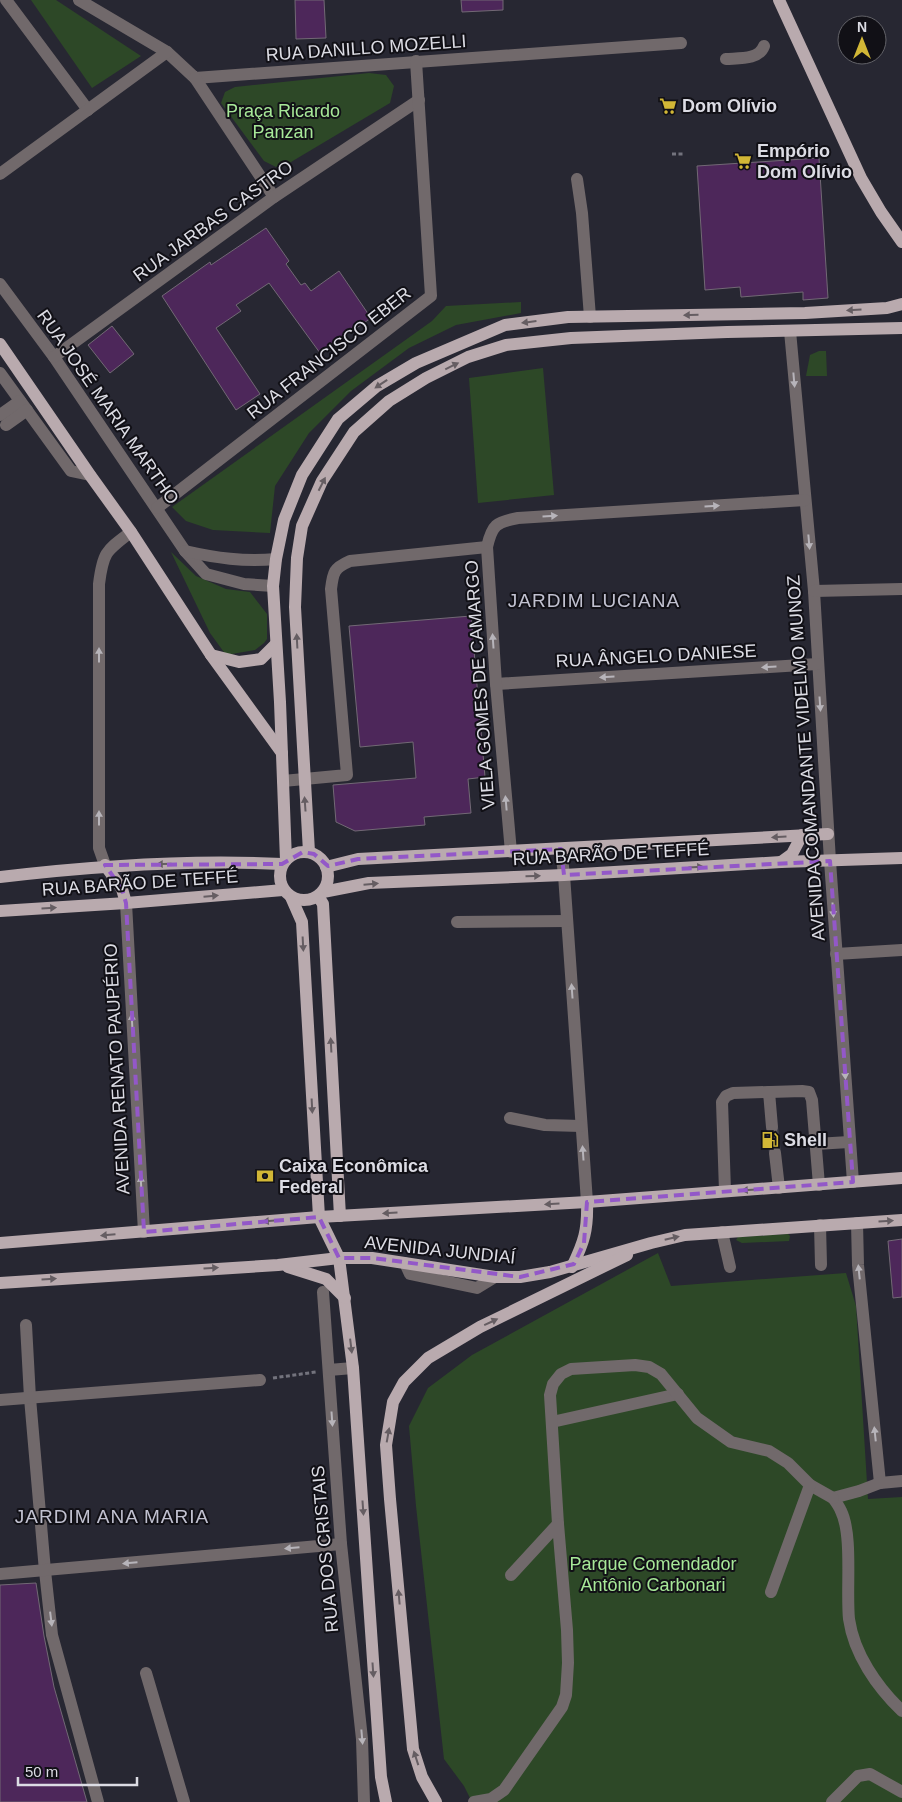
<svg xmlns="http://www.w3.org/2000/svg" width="902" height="1802" font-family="Helvetica,sans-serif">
<rect width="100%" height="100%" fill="#272732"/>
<g fill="#2d4827">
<path d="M31,0H56L141,56L92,88Z"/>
<path d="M369,73L386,75L394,86L390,103L286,165L276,167L264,161L221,103L225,92L235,87Z"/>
<path d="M521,302V313L456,325L409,348L351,391L309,433L275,486L270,533L213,530L186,521L172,507L432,321L446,306Z"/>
<path d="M819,351H826L827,376H806L810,355Z"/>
<path d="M543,368L554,495L478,503L469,378Z"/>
<path d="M171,552L196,576L226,589L250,592L267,614V639L264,643L255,650L226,655L210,633Z"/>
<path d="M788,1234L790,1236L789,1241L742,1243L736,1240L738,1237Z"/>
<path d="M658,1253L671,1286L846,1273L856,1306L868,1499L902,1497V1802H472L464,1786L444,1759L416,1506L409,1426L428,1388L472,1355Z"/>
</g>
<g fill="#4d275a" stroke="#726975">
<path d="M295,0H324L326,38L296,39Z"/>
<path d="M461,0H503V10L462,12Z"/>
<path d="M819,158L828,298L803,300V292L741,297L740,287L705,290L697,166Z"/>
<path d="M266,228L289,261L286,264L301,285L305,283L311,291L339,271L371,318L320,353L269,283L236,305L241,311L216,328L260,394L236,410L162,296L210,262L211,265Z"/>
<path d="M112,326L134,354L110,373L88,345Z"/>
<path d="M471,616L485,777L468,779L471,813L424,817L425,825L355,831L336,822L333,785L416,778L413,742L360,747L349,626Z"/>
<path d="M902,1239V1297L893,1298L888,1241Z"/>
<path d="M36,1583L44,1636L54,1687L87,1802H0V1585Z"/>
</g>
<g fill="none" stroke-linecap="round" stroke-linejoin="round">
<path stroke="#42424d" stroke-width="12" stroke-dasharray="12 6" stroke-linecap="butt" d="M772,1127L775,1153"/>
<g stroke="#73737d" stroke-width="3" stroke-dasharray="4 2.5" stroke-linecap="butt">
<path d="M672,154H684"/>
<path d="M273,1378L316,1372"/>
</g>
<g stroke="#71696b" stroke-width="12">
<path d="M6,0L88,110"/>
<path d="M79,0L167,52L195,78L681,43"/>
<path d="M726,59C739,58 759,60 764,46"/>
<path d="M195,78L274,197"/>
<path d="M0,174L167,52"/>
<path d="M577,179L582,213L590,317"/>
<path d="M0,284L54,357L185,551L206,574L244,584L273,586"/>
<path d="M790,331L814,591L830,861L853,1182"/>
<path d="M54,357L274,197L419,100"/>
<path d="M0,373L71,471L90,475"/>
<path d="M0,415L20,401"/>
<path d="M6,425L27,410"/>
<path d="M157,508L431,296L416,61"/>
<path d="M185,551C216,558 244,562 276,559"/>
<path d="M814,591L902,589"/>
<path d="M496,684L817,664"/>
<path d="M283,781L347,775L331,589C333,572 334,568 350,561L487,547"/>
<path d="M561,849L564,875L587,1202"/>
<path d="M511,852L496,684L487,547C492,525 496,522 518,518L805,500"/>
<path d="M105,865L99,848V584C103,552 106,551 131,532"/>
<path d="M126,903L144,1232"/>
<path d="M457,922L567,921"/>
<path d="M836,954L902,950"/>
<path d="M769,1092L772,1127"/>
<path d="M510,1118L545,1125L581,1126"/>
<path d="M816,1144L849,1142"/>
<path d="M775,1153L779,1188"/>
<path d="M725,1191L722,1102L726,1096L733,1093L802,1091L809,1092L812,1100L819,1185"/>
<path d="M857,1223L858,1265L880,1483"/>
<path d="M820,1225L821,1265"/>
<path d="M722,1232L730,1267"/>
<path d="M405,1263L410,1274L477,1288L495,1277"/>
<path d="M323,1292L341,1544L362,1739L364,1802"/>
<path d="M26,1325L30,1398L45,1571L52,1635L98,1802"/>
<path d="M329,1370L353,1368"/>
<path d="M0,1400L260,1380"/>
<path d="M552,1422L678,1394"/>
<path d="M902,1481L880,1483L859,1491L833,1498C836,1502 839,1506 841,1511C853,1535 846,1590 849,1619C854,1654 877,1687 902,1711"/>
<path d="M810,1485L833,1498"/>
<path d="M558,1524L550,1395L553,1384L561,1374L571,1369L635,1365L649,1367L661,1374L697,1418L731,1442L769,1451L788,1463L810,1485L771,1592"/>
<path d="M0,1574L341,1544"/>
<path d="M146,1673L184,1802"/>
<path d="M474,1802L491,1799L504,1790L562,1707L566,1695L568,1663L567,1630L558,1524L511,1575"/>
<path d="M832,1802L858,1776L870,1774L902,1792"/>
</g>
<g stroke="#b9aaae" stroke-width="12">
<path d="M779,0L861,178L881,212L902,242"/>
<path d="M0,344L90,475L131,532L211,655L282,753"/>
<path d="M211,655L239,662L261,659L276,644"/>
<circle cx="304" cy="876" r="24"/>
<path d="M309,852L295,607L297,558L302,526L322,481L354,432L389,401L426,378L468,357L506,345L571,338L727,332L902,328"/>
<path d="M286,860L280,702L273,586L276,559L284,520L302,475L338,419L377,386L416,363L505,325L568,317L805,313L887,308L902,304"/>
<path d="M781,862L792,854L802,835"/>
<path d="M105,865L122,889L126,903"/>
<path d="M326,867L358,859L828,834"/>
<path d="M0,877C93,866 188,859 282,864"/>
<path d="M323,892L369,883L564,875L781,862L902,858"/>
<path d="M318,896L323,904L340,1216"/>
<path d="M291,897L302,922L319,1217L339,1258L353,1368L381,1777L386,1802"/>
<path d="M0,911L126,903L283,890"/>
<path d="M0,1243L319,1217L587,1202L902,1178"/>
<path d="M288,1267L326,1279L345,1298"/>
<path d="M572,1267C584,1242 588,1230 587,1202"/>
<path d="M0,1283L278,1265L339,1258H372L495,1277H520L550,1272L651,1243L685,1235L902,1220"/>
<path d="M436,1802L422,1777L413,1749L390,1499L386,1445L393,1402L404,1382L428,1358L480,1327L627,1255"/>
</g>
</g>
<defs><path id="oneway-solid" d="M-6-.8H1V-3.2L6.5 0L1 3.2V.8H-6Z" transform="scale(1.25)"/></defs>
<g fill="#655d62">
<use href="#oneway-solid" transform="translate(854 310) rotate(177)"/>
<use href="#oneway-solid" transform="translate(691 315) rotate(179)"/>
<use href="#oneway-solid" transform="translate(529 322) rotate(173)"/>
<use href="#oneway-solid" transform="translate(452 366) rotate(-26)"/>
<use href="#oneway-solid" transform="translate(381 384) rotate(146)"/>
<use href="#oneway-solid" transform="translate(322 484) rotate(-63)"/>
<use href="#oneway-solid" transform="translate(297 641) rotate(-93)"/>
<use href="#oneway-solid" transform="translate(305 804) rotate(-94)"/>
<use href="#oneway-solid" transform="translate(779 837) rotate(177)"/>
<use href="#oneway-solid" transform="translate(164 864) rotate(179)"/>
<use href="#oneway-solid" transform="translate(696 867) rotate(-3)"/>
<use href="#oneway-solid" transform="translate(533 876) rotate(-2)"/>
<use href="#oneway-solid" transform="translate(371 884) rotate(-5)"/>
<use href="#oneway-solid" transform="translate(211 896) rotate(-5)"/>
<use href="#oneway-solid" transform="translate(49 908) rotate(-3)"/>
<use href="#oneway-solid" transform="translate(303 944) rotate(87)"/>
<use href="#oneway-solid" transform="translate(331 1045) rotate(-93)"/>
<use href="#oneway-solid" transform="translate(312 1106) rotate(87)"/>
<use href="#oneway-solid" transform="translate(749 1190) rotate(176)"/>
<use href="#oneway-solid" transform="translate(552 1204) rotate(177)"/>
<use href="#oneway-solid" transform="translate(390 1213) rotate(177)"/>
<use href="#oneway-solid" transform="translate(270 1221) rotate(175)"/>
<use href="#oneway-solid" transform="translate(886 1221) rotate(-4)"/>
<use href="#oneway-solid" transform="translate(108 1235) rotate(175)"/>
<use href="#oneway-solid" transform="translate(672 1238) rotate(-13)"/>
<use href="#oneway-solid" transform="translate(211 1268) rotate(-3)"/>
<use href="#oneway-solid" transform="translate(49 1279) rotate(-4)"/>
<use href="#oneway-solid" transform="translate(491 1322) rotate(-25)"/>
<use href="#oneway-solid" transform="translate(351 1346) rotate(83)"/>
<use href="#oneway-solid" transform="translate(388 1435) rotate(-80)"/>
<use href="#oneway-solid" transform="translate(363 1508) rotate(86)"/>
<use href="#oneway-solid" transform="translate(399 1597) rotate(-95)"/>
<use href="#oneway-solid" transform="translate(373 1670) rotate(86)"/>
<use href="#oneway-solid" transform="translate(416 1758) rotate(-108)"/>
</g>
<g fill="#b7b4ba">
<use href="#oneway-solid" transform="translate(794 380) rotate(85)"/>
<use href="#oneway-solid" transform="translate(712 506) rotate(-4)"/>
<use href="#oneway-solid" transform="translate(550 516) rotate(-4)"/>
<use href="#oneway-solid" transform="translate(809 542) rotate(85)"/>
<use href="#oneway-solid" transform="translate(493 641) rotate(-94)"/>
<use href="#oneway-solid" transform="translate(99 655) rotate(-90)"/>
<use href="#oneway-solid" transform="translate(769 667) rotate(177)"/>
<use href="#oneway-solid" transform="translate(607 677) rotate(177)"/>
<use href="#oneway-solid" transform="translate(820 704) rotate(86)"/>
<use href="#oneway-solid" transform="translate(506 803) rotate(-95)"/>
<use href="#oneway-solid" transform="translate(99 818) rotate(-90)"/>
<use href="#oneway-solid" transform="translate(833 910) rotate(86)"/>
<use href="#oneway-solid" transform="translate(572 991) rotate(-94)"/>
<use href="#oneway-solid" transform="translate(132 1021) rotate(-93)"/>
<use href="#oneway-solid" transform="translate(845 1072) rotate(86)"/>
<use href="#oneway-solid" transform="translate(583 1153) rotate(-94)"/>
<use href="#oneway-solid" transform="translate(141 1183) rotate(-93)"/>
<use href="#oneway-solid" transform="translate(859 1272) rotate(-96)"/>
<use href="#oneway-solid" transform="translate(332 1419) rotate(86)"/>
<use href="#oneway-solid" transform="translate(875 1434) rotate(-96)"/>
<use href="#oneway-solid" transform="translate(292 1548) rotate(175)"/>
<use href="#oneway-solid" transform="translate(130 1563) rotate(175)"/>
<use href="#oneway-solid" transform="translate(51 1619) rotate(83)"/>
<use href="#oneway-solid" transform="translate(362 1737) rotate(85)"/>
</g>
<path fill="none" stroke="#9358c8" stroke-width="4" stroke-dasharray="10 6" stroke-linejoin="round" d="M561,849L564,875L830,861L853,1182L587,1202L584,1243L574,1264L520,1277L372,1258H339L319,1217L144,1232L126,903L122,889L105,865L282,864L303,852L314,854L328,866L358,859Z"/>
<defs>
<g id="supermarket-bare" transform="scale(1.35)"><path d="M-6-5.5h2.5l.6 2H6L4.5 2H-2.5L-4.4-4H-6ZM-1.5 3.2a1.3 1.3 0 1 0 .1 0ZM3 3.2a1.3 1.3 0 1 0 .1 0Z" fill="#d2b736" stroke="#111016" stroke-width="2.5" paint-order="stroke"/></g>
<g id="fuel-bare" transform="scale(1.35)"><path d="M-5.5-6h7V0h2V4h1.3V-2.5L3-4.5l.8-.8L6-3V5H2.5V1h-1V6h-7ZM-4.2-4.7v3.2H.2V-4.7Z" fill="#d2b736" stroke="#111016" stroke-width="2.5" paint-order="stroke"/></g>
<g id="bank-bare" transform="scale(1.35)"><path d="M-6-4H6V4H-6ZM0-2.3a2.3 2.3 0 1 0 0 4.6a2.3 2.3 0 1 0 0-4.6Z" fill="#d2b736" stroke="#111016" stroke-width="2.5" paint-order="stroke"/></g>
</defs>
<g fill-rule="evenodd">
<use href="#supermarket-bare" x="668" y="106"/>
<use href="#supermarket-bare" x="743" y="161"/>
<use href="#fuel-bare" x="770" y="1140"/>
<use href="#bank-bare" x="265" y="1176"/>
</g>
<g text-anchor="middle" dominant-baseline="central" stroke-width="4" stroke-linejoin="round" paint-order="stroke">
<g font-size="18" fill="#dcdce4" stroke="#111016">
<text transform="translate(366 48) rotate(-4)">RUA DANILLO MOZELLI</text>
<text transform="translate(213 221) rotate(-36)">RUA JARBAS CASTRO</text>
<text transform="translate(329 353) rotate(-38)">RUA FRANCISCO EBER</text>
<text transform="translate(108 407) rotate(55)">RUA JOSÉ MARIA MARTHO</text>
<text transform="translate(656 656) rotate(-3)">RUA ÂNGELO DANIESE</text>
<text transform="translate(480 685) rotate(-94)">VIELA GOMES DE CAMARGO</text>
<text transform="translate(806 758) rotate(-94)">AVENIDA COMANDANTE VIDELMO MUNOZ</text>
<text transform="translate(611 854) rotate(-3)">RUA BARÃO DE TEFFÉ</text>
<text transform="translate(140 883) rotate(-4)">RUA BARÃO DE TEFFÉ</text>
<text transform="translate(117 1069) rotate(-93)">AVENIDA RENATO PAUPÉRIO</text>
<text transform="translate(440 1250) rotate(6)">AVENIDA JUNDIAÍ</text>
<text transform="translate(325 1549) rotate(-95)">RUA DOS CRISTAIS</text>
</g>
<g font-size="18" font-weight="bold" fill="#dcdce4" stroke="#111016" text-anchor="start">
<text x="682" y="106">Dom Olívio</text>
<text x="757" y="151">Empório<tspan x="757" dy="21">Dom Olívio</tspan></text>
<text x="784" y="1140">Shell</text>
<text x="279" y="1166">Caixa Econômica<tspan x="279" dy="21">Federal</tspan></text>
</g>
<g font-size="18" fill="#a7e898" stroke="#111016">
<text x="283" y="111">Praça Ricardo<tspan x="283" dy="21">Panzan</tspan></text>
<text x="653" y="1564">Parque Comendador<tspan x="653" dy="21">Antônio Carbonari</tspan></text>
</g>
<g font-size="19" letter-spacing="1" fill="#c1c1d0" stroke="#111016">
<text x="594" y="600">JARDIM LUCIANA</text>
<text x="112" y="1516">JARDIM ANA MARIA</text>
</g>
</g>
<g transform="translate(862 40)"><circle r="24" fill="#111016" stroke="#626268"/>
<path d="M0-4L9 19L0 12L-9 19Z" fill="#d2b736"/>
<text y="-8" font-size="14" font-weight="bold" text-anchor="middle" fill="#dcdce4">N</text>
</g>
<path d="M18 1777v8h119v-8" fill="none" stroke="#dcdce4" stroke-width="2.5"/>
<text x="25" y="1777" font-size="15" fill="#dcdce4" stroke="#111016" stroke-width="4" paint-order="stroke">50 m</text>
</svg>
